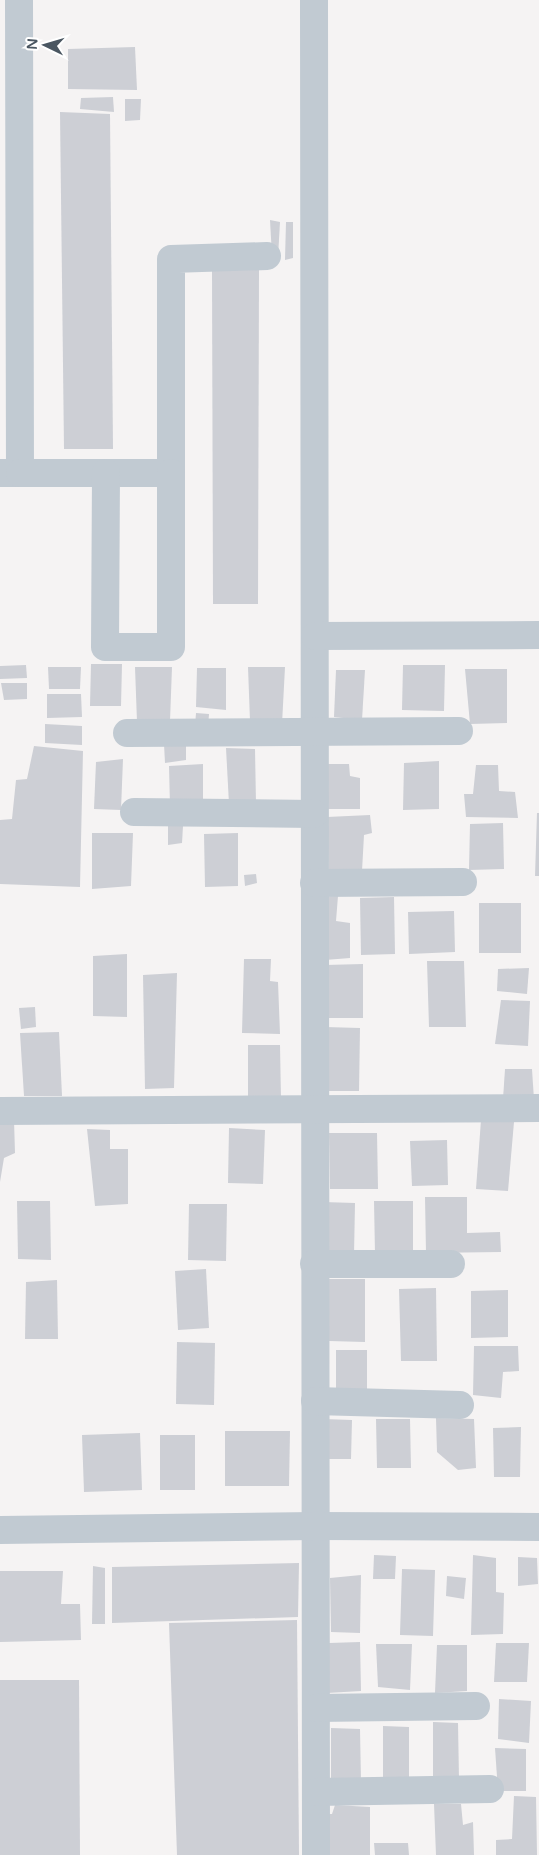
<svg xmlns="http://www.w3.org/2000/svg" width="539" height="1855" font-family="'Varela Round',sans-serif">
<rect width="100%" height="100%" fill="#f5f3f3"/>
<g fill="#cdcfd5">
<path d="M135,47L137,90L68,89V49Z"/>
<path d="M113,97L114,112L80,109L81,98Z"/>
<path d="M125,99H141L140,120L125,121Z"/>
<path d="M60,112L110,114L113,449H64Z"/>
<path d="M270,220L280,222L278,257L272,256Z"/>
<path d="M286,222H293V258L285,260Z"/>
<path d="M212,270H259L258,604H213Z"/>
<path d="M91,664H122L121,706H90Z"/>
<path d="M26,665L27,678L0,679V666Z"/>
<path d="M403,665H445L444,711L402,710Z"/>
<path d="M48,667H81L80,689H49Z"/>
<path d="M135,667H172L170,721L137,722Z"/>
<path d="M248,667H285L282,724L250,721Z"/>
<path d="M197,668H226V710L196,707Z"/>
<path d="M465,669H507V723L470,724Z"/>
<path d="M336,670H365L362,720L334,717Z"/>
<path d="M1,683H27V699L4,700Z"/>
<path d="M47,694H81L82,717L47,718Z"/>
<path d="M196,713L209,714L208,727L195,726Z"/>
<path d="M45,724L82,726V745L45,743Z"/>
<path d="M164,744L186,745V760L165,763Z"/>
<path d="M34,746L83,751L80,887L0,884V820L12,819L16,780L27,779Z"/>
<path d="M226,748L255,749L256,804H229Z"/>
<path d="M123,759L121,810L94,809L96,762Z"/>
<path d="M439,761V809L403,810L404,763Z"/>
<path d="M203,764V805L170,806L169,766Z"/>
<path d="M327,764H349L350,776L360,778V809H327Z"/>
<path d="M476,765H498L499,791L515,792L518,818L466,817L464,794H473Z"/>
<path d="M537,813H539V876H535Z"/>
<path d="M370,815L372,833L364,835L362,871H329L327,817Z"/>
<path d="M503,823L504,869L469,870L470,824Z"/>
<path d="M168,826H183L182,843L168,845Z"/>
<path d="M92,833H133L131,886L92,889Z"/>
<path d="M238,833V886L205,887L204,834Z"/>
<path d="M256,874L257,883L245,886L244,875Z"/>
<path d="M338,896L336,921L350,923V958L325,960V897Z"/>
<path d="M394,897L395,954L361,955L360,898Z"/>
<rect x="479" y="903" width="42" height="50"/>
<path d="M454,911L455,952L409,954L408,912Z"/>
<path d="M127,954V1017L93,1016V956Z"/>
<path d="M244,959H271L270,981L278,982L280,1034L242,1033Z"/>
<path d="M427,961H464L466,1027H429Z"/>
<path d="M363,964V1018H323L325,965Z"/>
<path d="M529,968L527,994L497,991L498,969Z"/>
<path d="M177,973L174,1088L145,1089L143,975Z"/>
<path d="M501,1000L530,1001L528,1046L495,1044Z"/>
<path d="M35,1007L36,1027L21,1029L19,1008Z"/>
<path d="M325,1027L360,1028L359,1091H325Z"/>
<path d="M59,1032L62,1096H24L20,1033Z"/>
<path d="M248,1045H280L281,1100L248,1102Z"/>
<path d="M505,1069H532L534,1100L503,1099Z"/>
<path d="M14,1120L15,1153L4,1158L0,1182V1122Z"/>
<path d="M481,1120L514,1122L508,1191L476,1189Z"/>
<path d="M229,1128L265,1130L263,1184L228,1183Z"/>
<path d="M87,1129L110,1130V1149H128V1204L95,1206Z"/>
<path d="M329,1133H377L378,1189H330Z"/>
<path d="M447,1140L448,1185L412,1186L410,1141Z"/>
<path d="M425,1197H467V1233L500,1232L501,1252L426,1253Z"/>
<path d="M17,1201H50L51,1260L18,1259Z"/>
<path d="M374,1201H413V1254H375Z"/>
<path d="M323,1202L355,1203L354,1255H321Z"/>
<path d="M189,1204H227L226,1261L188,1260Z"/>
<path d="M206,1269L209,1328L178,1330L175,1271Z"/>
<path d="M329,1279H365V1342L329,1341Z"/>
<path d="M57,1280L58,1339H25L26,1282Z"/>
<path d="M436,1288L437,1361H401L399,1289Z"/>
<path d="M508,1290V1337L471,1338V1291Z"/>
<path d="M177,1342L215,1343L214,1405L176,1404Z"/>
<path d="M474,1346H518L519,1371L503,1372L501,1398L473,1395Z"/>
<path d="M336,1350H367V1391L336,1393Z"/>
<path d="M436,1418L474,1419L476,1468L458,1470L437,1452Z"/>
<path d="M323,1419L352,1420L351,1459H322Z"/>
<path d="M376,1419H410L411,1468H377Z"/>
<path d="M521,1427L520,1477H494L493,1428Z"/>
<path d="M225,1431H290L289,1486H225Z"/>
<path d="M140,1433L142,1490L84,1492L82,1435Z"/>
<rect x="160" y="1435" width="35" height="55"/>
<path d="M374,1555L396,1556L395,1579H373Z"/>
<path d="M473,1555L496,1558V1592L504,1593L503,1634L471,1635Z"/>
<path d="M518,1557L537,1558L538,1584L518,1586Z"/>
<path d="M299,1563L298,1617L112,1623V1567Z"/>
<path d="M93,1566L105,1568V1624H92Z"/>
<path d="M402,1569L435,1570L433,1636L400,1635Z"/>
<path d="M0,1571H63L61,1604H80L81,1640L0,1642Z"/>
<path d="M361,1575L360,1633L331,1632L330,1578Z"/>
<path d="M447,1576L466,1578L464,1599L446,1596Z"/>
<path d="M297,1620L299,1855H177L169,1623Z"/>
<path d="M360,1642L361,1691L327,1693L329,1643Z"/>
<path d="M496,1643H529L527,1682H494Z"/>
<path d="M376,1644H412L410,1690L378,1687Z"/>
<path d="M437,1645H467V1691L435,1693Z"/>
<path d="M0,1680H79L80,1855H0Z"/>
<path d="M499,1699L531,1701L529,1743L498,1739Z"/>
<path d="M433,1722L458,1723L459,1780L433,1781Z"/>
<path d="M383,1726L409,1727V1782H383Z"/>
<path d="M331,1728L360,1729L361,1782L331,1783Z"/>
<path d="M495,1748L526,1749V1791H498Z"/>
<path d="M514,1796L536,1797L537,1855H496V1840L512,1839Z"/>
<path d="M434,1804H461L463,1825L473,1822L474,1855H436Z"/>
<path d="M335,1805L370,1807V1855H325L326,1814H332Z"/>
<path d="M374,1843H408L409,1855H375Z"/>
</g>
<g fill="none" stroke-linecap="round" stroke-linejoin="round">
<g stroke="#c1cad2" stroke-width="28">
<path d="M314,0L316,1855"/>
<path d="M0,473H20L19,0"/>
<path d="M20,473H171V259L267,256"/>
<path d="M106,473L105,647H171V473"/>
<path d="M315,636L539,635"/>
<path d="M127,733L459,731"/>
<path d="M134,812L314,814"/>
<path d="M314,883L463,882"/>
<path d="M0,1111L539,1108"/>
<path d="M314,1264H451"/>
<path d="M315,1401L460,1405"/>
<path d="M0,1530L315,1526L539,1527"/>
<path d="M316,1708L476,1706"/>
<path d="M316,1792L490,1789"/>
</g>
</g>
<g transform="translate(45 45) rotate(275)" stroke="#ffffff" stroke-width="4" paint-order="stroke">
<path d="M0-4L9 19L0 12L-9 19Z" fill="#4a5661"/>
<text y="-8" font-size="14" font-weight="bold" text-anchor="middle" fill="#4a5661">N</text>
</g>
</svg>
